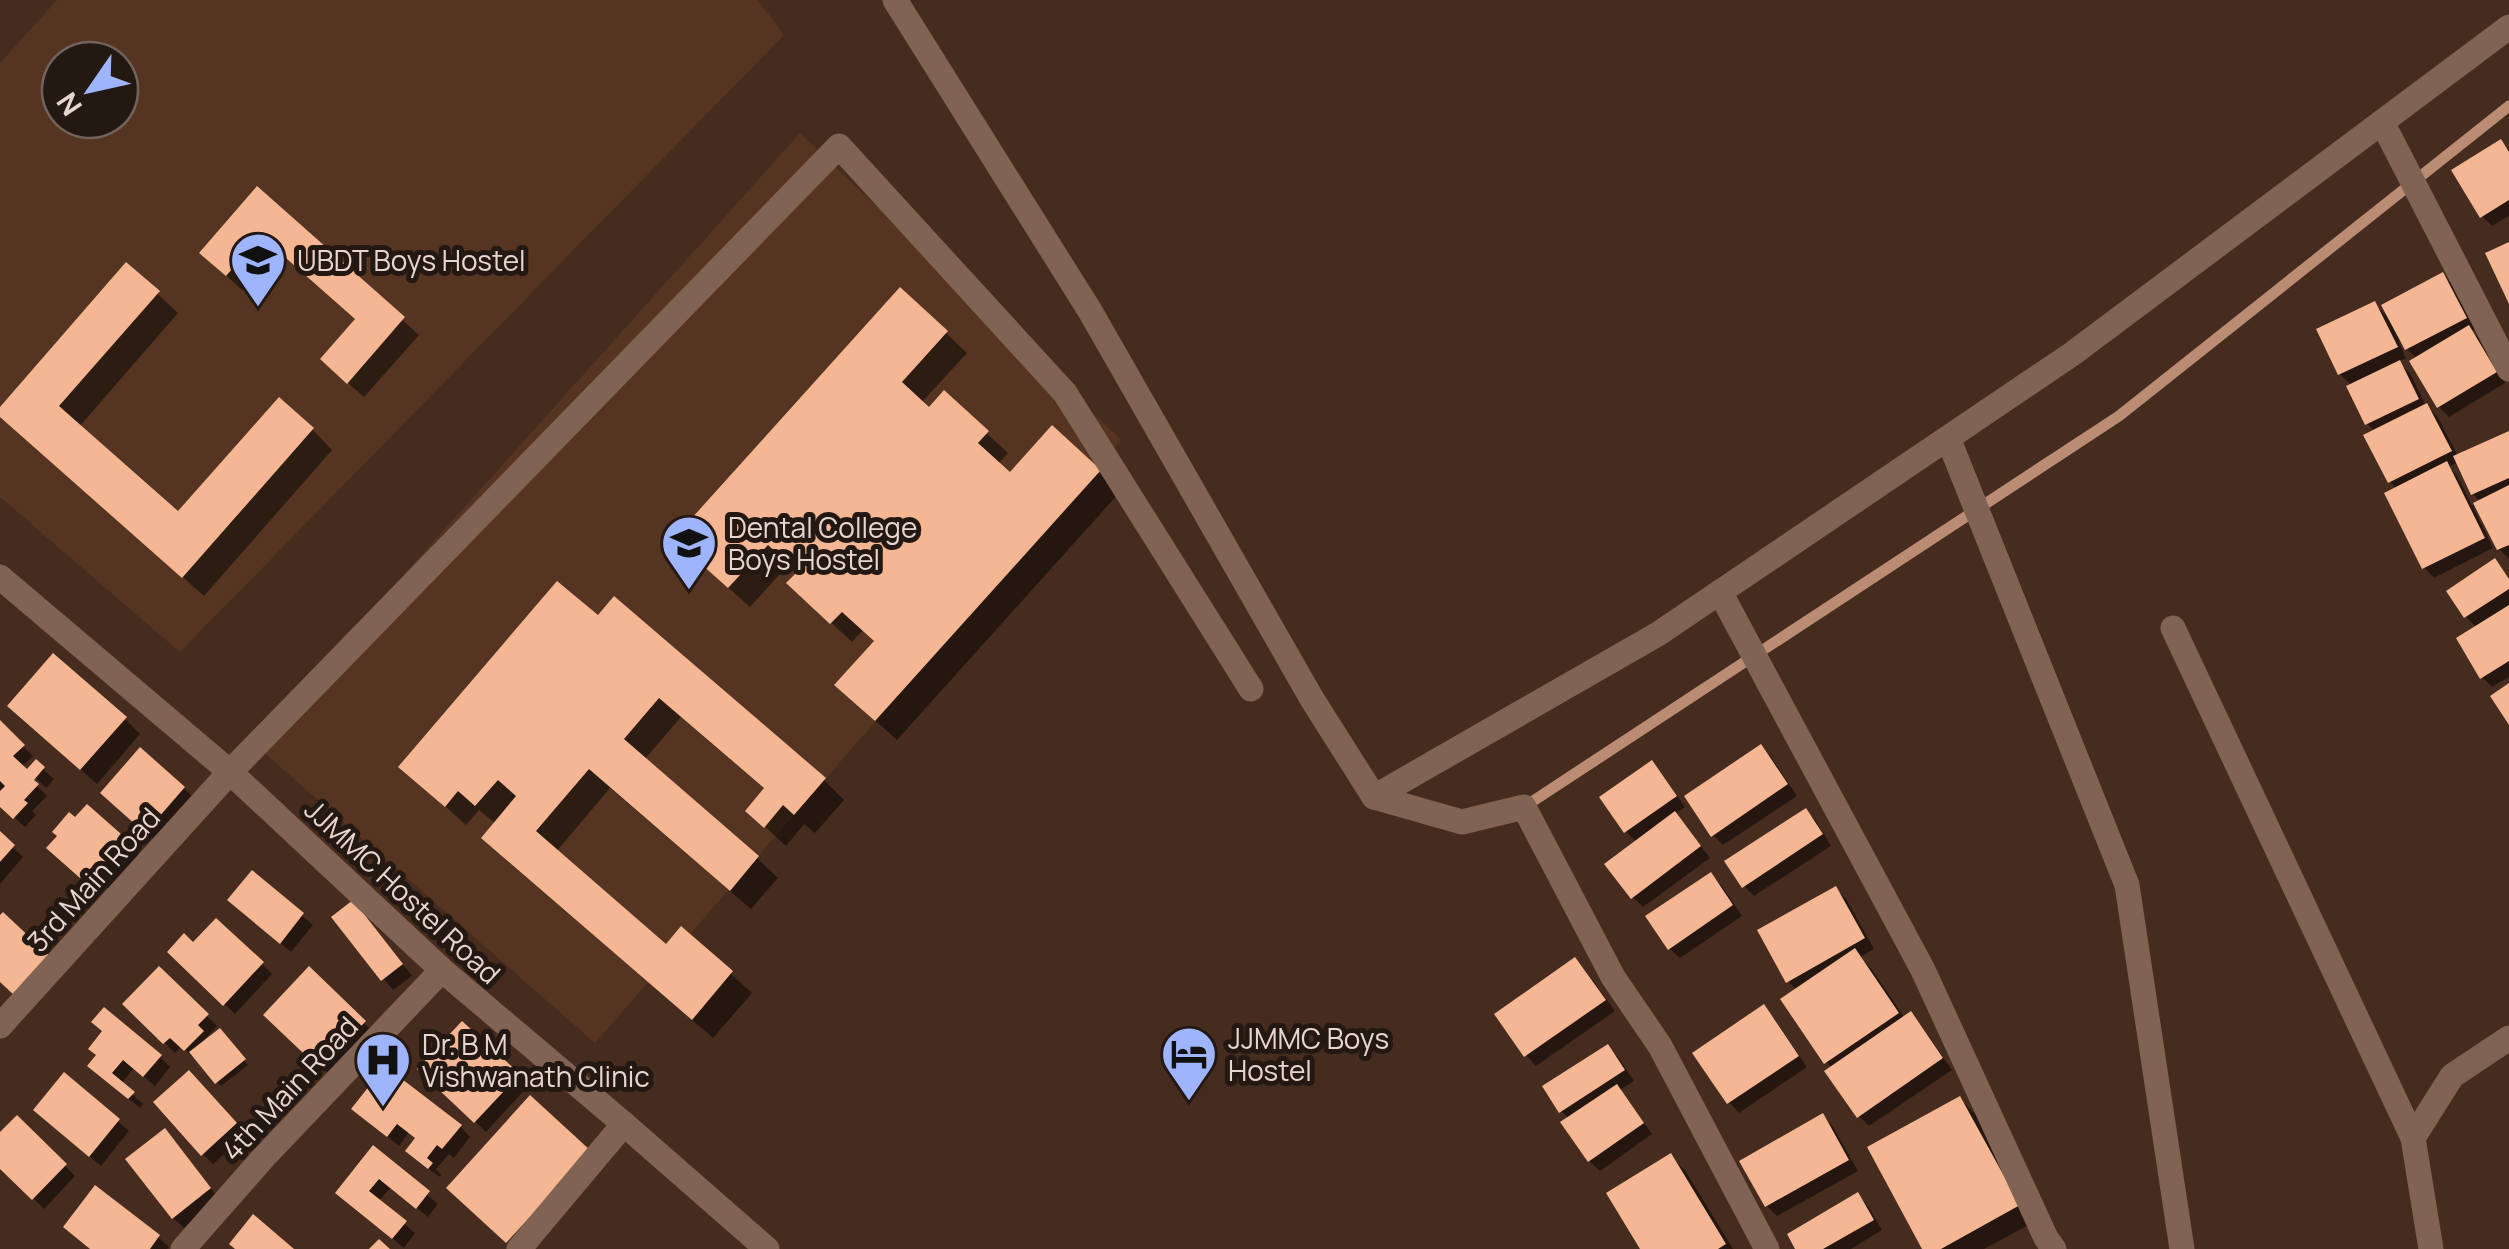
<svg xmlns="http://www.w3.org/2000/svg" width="2509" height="1249" font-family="Manrope,sans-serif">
<rect width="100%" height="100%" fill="#462c1e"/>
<g fill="#553522" fill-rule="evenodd">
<path d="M57,0H758L784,35L180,652L0,497V63ZM60,60H120V120H60Z"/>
<path d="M800,133L1121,440L595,1043L253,743Z"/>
</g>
<g fill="#0007" fill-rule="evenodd">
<path d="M2501,142L2509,150V216L2492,226L2482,216Z"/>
<path d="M257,190L419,335L364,397L339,375L358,320L278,249L242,290L218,268Z"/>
<path d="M127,266L178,313L79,427L179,515L312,429L332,450L204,596L0,414V410Z"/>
<path d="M2442,275L2453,285L2475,329L2471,331L2478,338L2505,383L2449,417L2439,407L2417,359L2398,340L2406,358L2398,362L2410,373L2426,406L2437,416L2458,456L2509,433V559L2499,549L2477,505L2473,507L2493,548L2434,578L2424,567L2397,489L2390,482L2375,432L2367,423L2352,386L2340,374L2320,330L2374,304L2390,319ZM2458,462L2473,494L2481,502L2472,506L2457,475L2449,467Z"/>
<path d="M900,290L967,353L921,403L929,410L944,394L1008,453L998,464L1011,475L1052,429L1120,492L897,740L858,705L876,642L863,630L852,642L810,603L799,573L789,564L750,607L696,559Z"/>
<path d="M2495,562L2509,578V677L2492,687L2482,677L2477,628L2466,617Z"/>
<path d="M598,619L824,780L844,800L815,833L804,824L786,846L748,811L766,790L681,717L644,760L757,858L778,878L751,909L610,788L556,852L667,947L682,930L752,993L713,1038L504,858L496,824L479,810L466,825L401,767Z"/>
<path d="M125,719L140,734L97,784L25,721Z"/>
<path d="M0,724L33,756L22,767L23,772L47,796L32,811L36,815L25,827L0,804Z"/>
<path d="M1761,747L1771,757L1797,796L1723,845L1713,835Z"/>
<path d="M36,763L54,779L46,788L29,771Z"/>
<path d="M1651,763L1662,774L1685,807L1675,814L1710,858L1643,907L1633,897L1637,843L1626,831Z"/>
<path d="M184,788L194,799L156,841L113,803Z"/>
<path d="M87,807L145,860L115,895L98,879L92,886L60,858L75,820Z"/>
<path d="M1806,811L1816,821L1831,846L1754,896L1744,886Z"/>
<path d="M0,835L23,857L0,884Z"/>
<path d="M252,873L313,925L291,952L241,910Z"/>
<path d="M1711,875L1721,885L1742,916L1680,958L1669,948Z"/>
<path d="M1836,889L1846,899L1874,949L1860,957L1870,967L1905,1018L1911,1015L1921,1025L1952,1070L1869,1126L1859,1116L1832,1068L1826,1062L1797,990L1788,981Z"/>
<path d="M363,914L412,976L393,990L334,918Z"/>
<path d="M216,921L272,974L235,1014L170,952L193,946Z"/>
<path d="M1575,960L1585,970L1615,1011L1536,1066L1526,1055Z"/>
<path d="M159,969L217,1026L204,1040L206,1042L224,1036L248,1065L221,1086L182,1046L175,1053L126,1004Z"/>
<path d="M309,970L374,1033L332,1077L266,1015Z"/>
<path d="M1764,1008L1774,1018L1807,1067L1739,1113L1729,1102Z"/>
<path d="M462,1024L528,1086L486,1132L421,1069Z"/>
<path d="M1608,1047L1618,1057L1634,1081L1620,1090L1652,1134L1600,1171L1589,1161L1569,1119L1561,1111Z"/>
<path d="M99,1056L160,1057L170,1067L155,1086L134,1068L121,1084L143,1104L140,1108L101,1076Z"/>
<path d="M64,1076L129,1131L101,1166L46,1120Z"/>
<path d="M199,1083L246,1135L213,1164L203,1154Z"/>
<path d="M1960,1099L1976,1115L2034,1222L1984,1249H1925Z"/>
<path d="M1823,1116L1833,1127L1858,1171L1777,1216L1767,1206Z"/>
<path d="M17,1118L75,1176L44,1209L0,1165V1135Z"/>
<path d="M365,1119L460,1126L470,1137L454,1158L449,1154L436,1169L441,1175L440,1177L418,1161L417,1139L409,1132L399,1146Z"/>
<path d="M175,1141L219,1199L184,1228L173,1218Z"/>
<path d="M373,1149L438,1204L428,1217L391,1187L378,1202L415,1233L404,1248L349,1203Z"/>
<path d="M1671,1156L1686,1172L1733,1249H1643Z"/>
<path d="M1858,1195L1868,1206L1882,1230L1851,1249H1798Z"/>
<path d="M158,1237L169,1247L167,1249H91Z"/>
</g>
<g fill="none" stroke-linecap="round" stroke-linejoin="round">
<path stroke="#ba8c74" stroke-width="11" d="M1524,807L2119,416L2509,106"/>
</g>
<g fill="#f5b694">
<path d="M2501,139L2509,152V200L2480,218L2451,170Z"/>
<path d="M257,186L405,317L347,384L320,359L355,319L261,236L226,276L199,253Z"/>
<path d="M2509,242V304L2485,253Z"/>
<path d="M126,262L160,291L59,406L178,511L279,397L314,428L182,578L0,417V407Z"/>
<path d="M2443,272L2467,318L2405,350L2381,305Z"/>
<path d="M900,287L948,331L902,382L929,407L944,390L989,431L978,443L1010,472L1052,425L1101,470L875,721L834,685L874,641L842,612L830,624L786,583L797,572L768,545L728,588L673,539Z"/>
<path d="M2375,301L2398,347L2338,375L2316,329Z"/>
<path d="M2469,325L2497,372L2437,408L2409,361Z"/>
<path d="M2400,360L2419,399L2365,425L2346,386Z"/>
<path d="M2427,403L2452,451L2388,483L2363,435Z"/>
<path d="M2509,431V478L2471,495L2453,456Z"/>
<path d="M2447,461L2485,538L2422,569L2384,493Z"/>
<path d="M2509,485V545L2497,550L2473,503Z"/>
<path d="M2495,558L2509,579V589L2464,618L2446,591Z"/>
<path d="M557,581L598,615L614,596L826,778L794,815L783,805L764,828L745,811L764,788L659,698L624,739L759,856L730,891L589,769L536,831L666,944L681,926L733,971L692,1020L481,838L516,796L498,780L475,806L458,791L445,807L398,767Z"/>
<path d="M2509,605V661L2480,679L2456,638Z"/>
<path d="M53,653L127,717L80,770L7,706Z"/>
<path d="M2509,683V725L2490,696Z"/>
<path d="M0,720L25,745L13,756L27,769L36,759L45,767L34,780L39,784L24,800L28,803L13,819L0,807V791L5,786L0,781Z"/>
<path d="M1761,744L1788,784L1711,837L1684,796Z"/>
<path d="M140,747L185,787L145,833L100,793Z"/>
<path d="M1652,760L1677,796L1624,833L1599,797Z"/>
<path d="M87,804L137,848L104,886L86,871L80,878L46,848L57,836L52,832L69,812L75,817Z"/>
<path d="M1806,808L1823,834L1742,888L1724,861Z"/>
<path d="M1675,811L1701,846L1631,899L1604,864Z"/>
<path d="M0,831L15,845L0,862Z"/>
<path d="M252,870L304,913L280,944L227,900Z"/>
<path d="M1711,872L1733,905L1668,950L1645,916Z"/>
<path d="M1836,886L1865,938L1786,983L1757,930Z"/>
<path d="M353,900L403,964L381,981L331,917Z"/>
<path d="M3,912L51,957L15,996L0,982V915Z"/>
<path d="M216,918L264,962L223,1006L167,952L184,933L193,942Z"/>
<path d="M1855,948L1899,1013L1824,1064L1780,999Z"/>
<path d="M1575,957L1606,1000L1524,1057L1494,1014Z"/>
<path d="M159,966L209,1014L198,1025L204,1031L184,1051L170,1038L163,1044L122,1004Z"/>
<path d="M309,966L366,1021L320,1069L263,1015Z"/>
<path d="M1764,1004L1799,1056L1727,1104L1692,1053Z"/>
<path d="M104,1007L162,1055L143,1077L123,1060L112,1073L135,1092L128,1099L87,1066L96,1055L88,1049L102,1031L91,1022Z"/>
<path d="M1911,1011L1943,1058L1857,1118L1824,1071Z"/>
<path d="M462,1021L520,1074L474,1123L417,1069Z"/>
<path d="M220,1028L246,1059L215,1084L189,1052Z"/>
<path d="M1608,1044L1625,1070L1559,1113L1542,1086Z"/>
<path d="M385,1066L462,1125L442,1149L437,1145L427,1158L433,1163L428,1169L405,1151L415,1138L397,1124L387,1137L351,1109Z"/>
<path d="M189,1070L237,1123L201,1156L153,1102Z"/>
<path d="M64,1072L120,1119L89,1157L33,1110Z"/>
<path d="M1617,1084L1644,1123L1588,1162L1560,1122Z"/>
<path d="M530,1095L591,1151L506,1243L446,1188Z"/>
<path d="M1960,1096L2020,1205L1941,1249H1922L1867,1147Z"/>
<path d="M1823,1113L1849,1160L1765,1207L1739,1161Z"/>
<path d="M17,1115L67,1164L32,1200L0,1169V1132Z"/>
<path d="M165,1128L211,1188L172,1219L125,1159Z"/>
<path d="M373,1145L430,1191L416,1209L379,1179L369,1191L407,1221L392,1239L335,1193Z"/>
<path d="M1671,1153L1726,1244L1718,1249H1640L1606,1193Z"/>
<path d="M95,1185L160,1235L150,1249H90L63,1227Z"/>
<path d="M1858,1192L1874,1220L1823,1249H1795L1787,1234Z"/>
<path d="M253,1214L294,1249H235L229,1244Z"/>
<path d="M379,1239L390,1249H369Z"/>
</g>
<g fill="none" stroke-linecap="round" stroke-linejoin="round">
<g stroke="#816354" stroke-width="25">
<path d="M895,0L1090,311L1312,699L1374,797L1658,634L2072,354L2509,27"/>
<path d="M2382,122L2509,369"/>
<path d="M1948,438L2127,885L2182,1249"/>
<path d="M0,577L230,772L442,970L624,1124L767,1249"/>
<path d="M1720,592L1923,970L2046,1238L2054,1249"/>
<path d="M2173,628L2413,1138"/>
<path d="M1374,797L1462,822L1524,807L1613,977L1660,1046L1767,1249"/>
<path d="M0,1026L230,772L839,146L1065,393L1251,689"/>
<path d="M183,1249L264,1157L442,970"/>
<path d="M519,1249L624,1124"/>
<path d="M2431,1249L2413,1138L2452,1076L2509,1038"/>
</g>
</g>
<defs>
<g id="university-pin" transform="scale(2.875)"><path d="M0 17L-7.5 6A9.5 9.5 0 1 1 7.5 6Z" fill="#9eb4fd" stroke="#241812"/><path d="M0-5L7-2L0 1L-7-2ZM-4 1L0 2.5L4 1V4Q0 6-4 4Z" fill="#111"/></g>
<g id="hotel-pin" transform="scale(2.875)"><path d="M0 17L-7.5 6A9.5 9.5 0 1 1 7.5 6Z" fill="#9eb4fd" stroke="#241812"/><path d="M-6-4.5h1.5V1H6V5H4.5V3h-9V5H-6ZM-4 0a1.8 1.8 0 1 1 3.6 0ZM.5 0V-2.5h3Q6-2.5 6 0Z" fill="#111"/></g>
<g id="hospital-pin" transform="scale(2.875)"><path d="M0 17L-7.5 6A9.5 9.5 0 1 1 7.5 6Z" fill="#9eb4fd" stroke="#241812"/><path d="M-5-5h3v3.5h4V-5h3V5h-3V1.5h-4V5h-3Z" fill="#111"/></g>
</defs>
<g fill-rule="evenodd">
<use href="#university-pin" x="258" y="260"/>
<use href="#university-pin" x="689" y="543"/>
<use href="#hotel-pin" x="1189" y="1054"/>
<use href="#hospital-pin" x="383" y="1060"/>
</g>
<g text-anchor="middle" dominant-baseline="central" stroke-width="10" stroke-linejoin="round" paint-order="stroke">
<g font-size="28" fill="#e7d6ce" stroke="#241812" text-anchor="start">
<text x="297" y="260">UBDT Boys Hostel</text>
<text x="728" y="527">Dental College<tspan x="728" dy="32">Boys Hostel</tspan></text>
<text x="1228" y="1038">JJMMC Boys<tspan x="1228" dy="32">Hostel</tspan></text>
<text x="422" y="1044">Dr. B M<tspan x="422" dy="32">Vishwanath Clinic</tspan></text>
</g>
<g font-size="28" fill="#e7d6ce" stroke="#241812">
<text transform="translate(93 879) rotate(-48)">3rd Main Road</text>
<text transform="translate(403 891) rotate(43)">JJMMC Hostel Road</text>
<text transform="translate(289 1088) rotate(-47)">4th Main Road</text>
</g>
</g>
<g transform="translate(90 90) rotate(236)"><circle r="48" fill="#241812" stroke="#72645d" stroke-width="2.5"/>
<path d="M0-8L18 38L0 25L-18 38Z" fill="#9eb4fd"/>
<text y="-15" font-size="28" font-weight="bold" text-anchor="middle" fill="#e7d6ce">N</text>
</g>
</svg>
